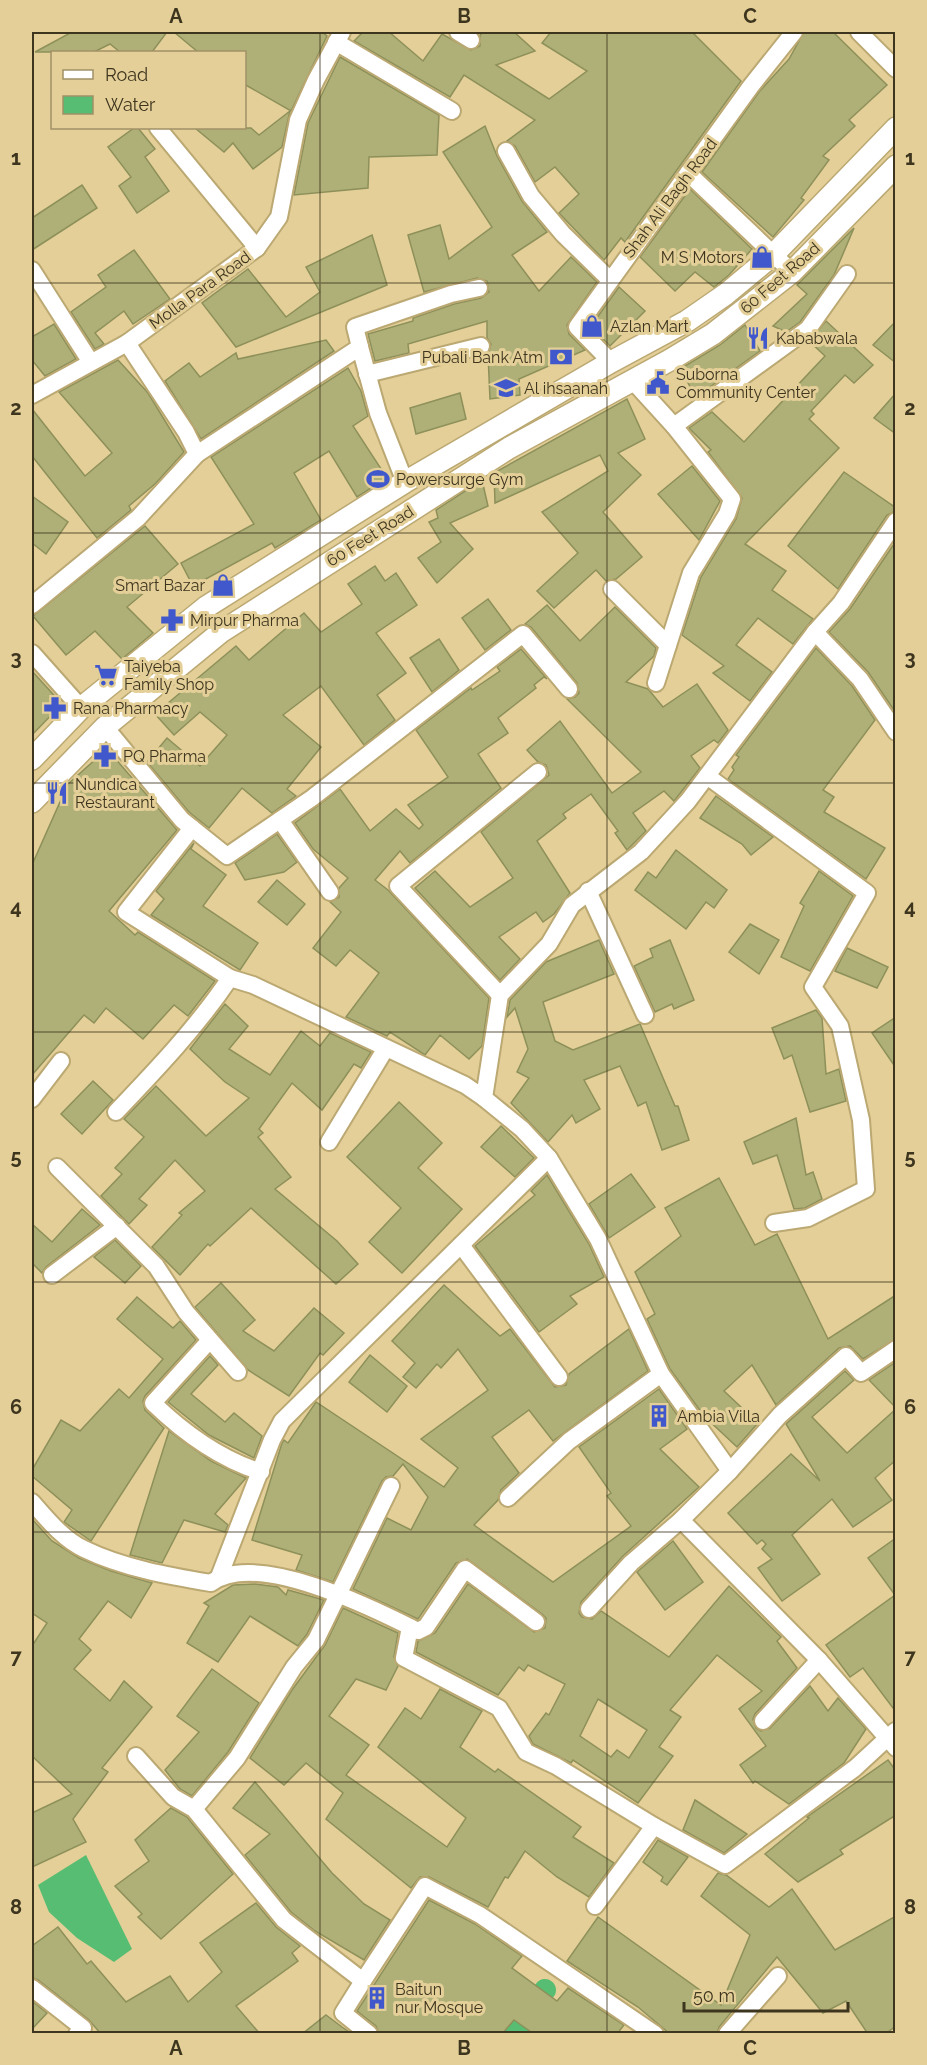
<svg xmlns="http://www.w3.org/2000/svg" width="927" height="2065" font-family="Raleway,sans-serif">
<rect width="100%" height="100%" fill="#e3cf97"/>
<path fill="#56bd72" d="M86,1855L132,1949L114,1962L77,1938L49,1912L38,1885Z"/>
<g fill="none" stroke-linecap="round" stroke-linejoin="round">
<path stroke="#56bd72" stroke-width="22" d="M512,2034L545,1990"/>
</g>
<g fill="#aeb078" stroke="#8e905a" stroke-width="1.5" fill-rule="evenodd">
<path d="M72,32H167L152,52H120L110,44L94,52H35Z"/>
<path d="M174,32H322L327,36L291,111L244,84V52H198Z"/>
<path d="M363,32H389L423,61L442,34L471,50L480,46V35L484,32H514L535,51L496,65L549,99L587,71L542,43L551,32H692L741,81L625,242L621,238L604,260L559,213L579,194L555,167L535,182L515,146L507,141L535,120L464,75L450,97L354,41Z"/>
<path d="M804,32H833L887,85L849,120L855,126L823,156L829,160L801,198L804,200L773,237L702,172L759,92L789,59Z"/>
<path d="M340,57L439,115L437,155L369,157L368,188L294,195L308,123Z"/>
<path d="M290,111L282,147L253,169L233,143L224,152L195,128H251L259,135Z"/>
<path d="M485,126L497,156L522,201L547,232L512,255L539,291L571,257L597,282L567,325L569,334L585,350L519,379L520,395L490,399L488,354L491,344L487,338V321L408,344L409,353L375,361L368,334L413,321V318L454,304L481,298L489,292L487,281L477,278L424,292L408,235L440,225L449,259L492,227L443,152Z"/>
<path d="M134,128H138L155,149L145,157L169,191L137,213L119,186L131,177L108,147Z"/>
<path d="M82,185L97,208L32,250V218Z"/>
<path d="M690,189L752,249L729,275L714,287L695,272L675,291L640,257Z"/>
<path d="M854,228L834,275L800,322L786,332L773,326L807,294L797,285Z"/>
<path d="M372,235L387,285L236,347L202,303L248,269L286,317L320,292L306,267Z"/>
<path d="M134,250L170,299L133,324L124,311L95,333L104,344L95,349L71,312L106,287L98,275Z"/>
<path d="M619,287L645,311L610,346L591,326Z"/>
<path d="M826,321L873,365L854,383L845,375L811,411L814,414L809,419L839,448L745,544L786,571L772,590L813,619L793,644L758,618L736,645L772,672L750,701L713,673L724,666L682,635L701,577L736,519L742,498L708,452L711,450L689,428L712,412L744,442L825,356L809,341Z"/>
<path d="M896,321V363L873,345Z"/>
<path d="M54,324L76,359L45,376L32,360V337Z"/>
<path d="M745,325L760,351L696,397L680,369L720,345Z"/>
<path d="M326,340L334,351L201,439L165,381L189,363L200,377L236,353L238,359Z"/>
<path d="M118,360L148,393L184,452L156,483L129,506L131,510L97,538L32,456V409L85,476L112,453L59,392Z"/>
<path d="M348,368L361,391L368,416L353,426L387,478L357,497L329,451L294,473L321,520L275,548L272,543L193,586L181,563L254,524L211,457Z"/>
<path d="M460,393L466,419L416,434L410,408Z"/>
<path d="M896,393V434L874,418Z"/>
<path d="M627,399L645,439L618,453L641,475L603,512L642,557L616,579L606,581L596,570L554,608L537,591L578,553L542,512L608,471L600,455L495,503L494,473Z"/>
<path d="M692,466L720,501L699,540L658,494Z"/>
<path d="M844,472L896,508V511L887,515L838,589L788,546Z"/>
<path d="M482,480L488,506L450,523L473,549L437,583L418,558L441,542L429,522L438,518L436,510Z"/>
<path d="M32,496L68,522L46,554L32,543Z"/>
<path d="M145,526L178,564L127,607L153,633L122,659L95,631L66,655L33,616Z"/>
<path d="M896,541V713L868,672L829,632L850,609Z"/>
<path d="M375,566L385,581L396,573L417,605L376,633L406,673L377,695L395,720L364,745L321,686L283,715L321,747L287,789L296,796L272,813L242,788L209,828L189,812L147,762L167,738L200,766L227,735L200,712L174,735L155,714L236,646L249,660L304,613L321,632L362,604L348,584Z"/>
<path d="M488,599L511,630L485,650L462,618Z"/>
<path d="M547,605L580,641L615,607L656,648L654,656L626,682L648,689L663,707L697,684L728,730L718,743L714,740L691,756L700,768L674,801L664,791L633,813L646,831L627,850L615,833L618,831L591,794L563,814L566,818L537,841L570,893L554,914L543,922L536,912L499,937L520,959L500,980L415,888L435,871L470,907L513,878L481,832L549,775L546,765L538,762L527,750L560,721L612,793L641,772L567,699L575,697L579,693L577,683L531,627L525,624Z"/>
<path d="M439,639L459,670L432,692L410,658Z"/>
<path d="M816,648L852,686L875,720L823,790L834,797L824,812L885,848L866,879L728,779L734,770L732,767L739,757L736,755Z"/>
<path d="M521,649L547,679L544,677L534,685L536,688L498,718L508,733L478,754L501,788L410,863L400,851L375,880L388,890L489,998L482,1046L469,1059L440,1035L425,1055L390,1032L387,1036L346,1017L379,973L350,950L336,966L313,948L341,912L330,902L339,897V888L348,878L313,849L295,823L340,789L370,831L396,809L419,829L423,825L408,805L448,777L416,730L471,688L472,690L500,671L497,667Z"/>
<path d="M32,671L62,704L32,735Z"/>
<path d="M107,749L177,830L109,911L135,935L138,932L215,981L188,1016L174,1005L143,1039L106,1008L94,1023L84,1015L32,1075V865L68,784Z"/>
<path d="M716,796L773,837L751,855L742,844L700,818Z"/>
<path d="M277,834L297,862L284,872L245,880L235,863Z"/>
<path d="M194,843L191,849L226,875L203,906L258,943L240,970L151,915L164,899L156,891Z"/>
<path d="M676,850L727,890L714,908L706,902L686,929L635,890L648,872L656,878Z"/>
<path d="M819,871L853,896L810,971L781,957L804,906L800,903Z"/>
<path d="M277,880L305,904L287,925L258,902Z"/>
<path d="M750,924L779,940L759,974L729,952Z"/>
<path d="M599,940L614,974L543,1002L555,1041L573,1050L640,1024L675,1106H678L689,1140L662,1150L646,1102L638,1106L620,1066L584,1080L600,1109L576,1123L572,1115L548,1142L511,1103L529,1078L517,1072L528,1049L515,1008L507,1017L510,1000L546,962Z"/>
<path d="M670,940L694,1000L674,1009L672,1004L655,1012L634,966L653,957L650,949Z"/>
<path d="M847,948L888,967L877,988L835,971Z"/>
<path d="M225,1004L248,1026L229,1049L270,1075L301,1031L320,1046L330,1033L371,1052L361,1068L354,1064L322,1110L292,1083L259,1129L263,1133L258,1137L291,1177L275,1189L337,1241L358,1264L336,1284L251,1208L210,1246L208,1244L180,1275L152,1247L182,1215L179,1213L205,1191L175,1160L139,1199L147,1205L129,1224L101,1196L122,1174L115,1168L144,1137L124,1119L156,1086L206,1136L249,1098L225,1082L190,1049Z"/>
<path d="M816,1010L822,1018L826,1074L839,1069L846,1101L810,1112L792,1055L784,1059L772,1028Z"/>
<path d="M896,1017V1068L872,1033Z"/>
<path d="M93,1081L113,1100L82,1134L61,1114Z"/>
<path d="M399,1102L442,1143L418,1168L462,1209L402,1273L369,1242L401,1208L347,1157Z"/>
<path d="M796,1118L806,1175L813,1172L822,1199L805,1208L794,1209L777,1155L753,1164L744,1142Z"/>
<path d="M501,1126L534,1158L515,1177L481,1147Z"/>
<path d="M631,1174L655,1207L609,1238L589,1204Z"/>
<path d="M547,1175L589,1244L604,1277L570,1296L577,1304L539,1332L475,1246L535,1195L531,1191Z"/>
<path d="M719,1178L755,1245L777,1234L828,1339L896,1295V1339L863,1359L850,1346L839,1348L776,1405L752,1365L724,1391L758,1423L737,1447L704,1416L670,1369L647,1319L655,1314L635,1272L681,1236L665,1208Z"/>
<path d="M82,1209L100,1225L46,1267L42,1273L32,1263V1224L52,1242Z"/>
<path d="M115,1240L141,1266L125,1283L94,1257Z"/>
<path d="M221,1283L255,1320L243,1331L274,1351L314,1308L344,1333L323,1355L320,1353L289,1396L248,1370L195,1307Z"/>
<path d="M444,1285L500,1336L510,1329L555,1387L566,1385L569,1374L629,1329L648,1371L553,1441L529,1410L492,1437L519,1473L501,1490L498,1500L474,1525L553,1582L631,1526L607,1496L611,1493L579,1447L659,1389L687,1429L660,1449L699,1487L623,1556L581,1602L579,1613L582,1617L592,1619L601,1611L669,1657L729,1586L781,1637L777,1641L797,1668L755,1714L753,1719L756,1728L761,1731L770,1728L810,1686L828,1711L838,1698L866,1729L844,1763L789,1804L755,1781L753,1783L740,1765L766,1746L739,1709L762,1691L717,1655L670,1710L681,1717L659,1747L673,1756L638,1803L573,1760L571,1763L533,1744L529,1736L546,1713L549,1715L565,1684L528,1665L524,1671L519,1667L498,1695L416,1652L418,1641L435,1633L468,1584L534,1632L545,1628L546,1618L542,1614L467,1559L456,1563L418,1619L353,1589L387,1518L411,1530L428,1497L403,1464L393,1476L386,1477L382,1481L333,1582L296,1570L302,1555L252,1540L282,1443L284,1440L288,1443L316,1402L444,1487L458,1468L421,1439L488,1390L458,1349L441,1368L437,1364L416,1388L403,1377L415,1363L392,1341ZM598,1699L647,1730L629,1758L617,1750L611,1757L580,1736Z"/>
<path d="M137,1297L173,1328L180,1321L196,1340L145,1396L143,1401L145,1410L164,1428L91,1541L64,1522L72,1510L32,1476V1470L61,1420L80,1431L119,1389L129,1398L163,1359L117,1319Z"/>
<path d="M370,1355L407,1386L387,1412L349,1382Z"/>
<path d="M210,1356L218,1365L191,1394L225,1422L234,1413L262,1436L254,1458L209,1435L168,1402Z"/>
<path d="M896,1362V1408L869,1380Z"/>
<path d="M845,1371L854,1380L812,1417L847,1453L896,1409V1460L875,1478L892,1500L853,1527L832,1499L792,1535L820,1574L782,1601L758,1568L772,1559L762,1549L766,1544L762,1540L757,1544L728,1513L791,1454L820,1481L786,1424Z"/>
<path d="M169,1431L211,1461L246,1478L215,1514L228,1525L225,1532L184,1520L162,1563L130,1555Z"/>
<path d="M32,1519L52,1541L79,1558L111,1571L152,1583L131,1618L108,1601L79,1639L91,1650L74,1669L110,1701L124,1681L152,1707L102,1768L108,1772L73,1819L86,1842L32,1867V1813L72,1794L32,1756V1646L47,1623L32,1613Z"/>
<path d="M896,1538V1712L863,1668L850,1677L826,1645L895,1595L868,1558Z"/>
<path d="M673,1541L703,1582L665,1610L637,1572Z"/>
<path d="M255,1584L278,1587L286,1595L288,1590L324,1600L307,1634L298,1646L250,1616L218,1662L187,1643L209,1606L204,1603L233,1585Z"/>
<path d="M343,1608L398,1633L394,1657L398,1666L386,1690L356,1679L329,1716L369,1745L346,1775L447,1847L466,1818L378,1747L405,1708L421,1719L440,1689L482,1711L460,1747L495,1772L498,1769L581,1827L573,1837L614,1863L589,1897L557,1877L525,1851L508,1878L505,1877L488,1907L429,1877H420L411,1888L326,1819L343,1793L306,1763L284,1785L250,1758L292,1690L325,1645Z"/>
<path d="M212,1669L259,1703L228,1752L192,1796L180,1789L165,1770L199,1732L177,1716Z"/>
<path d="M888,1760L896,1771V1815L840,1850L843,1854L798,1882L765,1854L809,1818L807,1817Z"/>
<path d="M255,1782L332,1873L364,1904L390,1920L364,1960L315,1931L291,1912L245,1855L270,1834L233,1808Z"/>
<path d="M695,1800L747,1834L724,1853L683,1830Z"/>
<path d="M171,1808L187,1817L233,1874L161,1939L138,1917L142,1914L115,1886L149,1861L135,1840Z"/>
<path d="M658,1840L688,1857L667,1885L661,1881L663,1877L643,1862Z"/>
<path d="M718,1873L726,1875L769,1907L792,1889L835,1950L896,1916V2026L885,2034H868L846,2001L823,2013L777,1957L719,2027L717,2034H670L638,2007L567,1961L598,1917L721,2005L750,1935L701,1896Z"/>
<path d="M429,1900L475,1924L522,1956L512,1968L557,2001L568,1988L624,2025L617,2034H534L514,2020L502,2034H379L376,2026L357,2011Z"/>
<path d="M256,1903L276,1927L300,1946L292,1953L298,1961L236,2006L260,2034H101L89,2020L38,1980L32,1978V1946L58,1927L87,1964L91,1961L126,2002L170,1976L188,2002L222,1972L200,1943Z"/>
<path d="M32,2001L47,2013L32,2029Z"/>
<path d="M326,2015L342,2027L352,2034H302Z"/>
</g>
<g fill="none" stroke-linecap="round" stroke-linejoin="round">
<g stroke="#bba872" stroke-width="20">
<g id="minor">
<path d="M458,32L471,40"/>
<path d="M859,32L896,69"/>
<path d="M336,42L452,111"/>
<path d="M158,128L257,248"/>
<path d="M506,151L531,196L563,234L610,280"/>
<path d="M688,173L792,272"/>
<path d="M32,270L90,361"/>
<path d="M360,347L355,327L451,294L479,288"/>
<path d="M611,362L577,327L751,86L794,32"/>
<path d="M367,374L481,346"/>
<path d="M633,381L674,426L732,499L727,514L691,573L656,683"/>
<path d="M32,395L127,343L257,248L279,217L298,120L316,80L342,32"/>
<path d="M674,426L808,329L847,274"/>
<path d="M197,454L360,347L378,413L405,482"/>
<path d="M896,521L841,603L815,632L688,801L641,852L572,905L549,944L500,995L484,1098L522,1129L549,1158L598,1239L661,1374L730,1471L681,1520L819,1660L896,1748"/>
<path d="M612,589L668,645"/>
<path d="M32,605L138,518L197,454L186,432L127,343"/>
<path d="M815,632L860,679L896,732"/>
<path d="M32,653L81,708"/>
<path d="M105,727L182,820L227,856L312,798L523,634L569,689"/>
<path d="M707,776L867,893L813,987L840,1026L861,1120L866,1189L808,1218L774,1223"/>
<path d="M280,820L330,892"/>
<path d="M192,828L126,912L230,978"/>
<path d="M588,891L645,1015"/>
<path d="M500,995L398,886L538,772"/>
<path d="M32,1099L61,1061"/>
<path d="M116,1112C157,1069 197,1027 230,978L253,985L465,1085L484,1098"/>
<path d="M329,1142L386,1048"/>
<path d="M57,1167L156,1266L186,1312L238,1372"/>
<path d="M461,1245L559,1377"/>
<path d="M52,1275L117,1226"/>
<path d="M210,1340L153,1403C184,1433 220,1459 261,1472"/>
<path d="M730,1471L780,1415L846,1356L861,1373L896,1349"/>
<path d="M508,1498L569,1441L661,1374"/>
<path d="M32,1502C47,1519 63,1539 84,1549C123,1568 169,1576 211,1583C256,1550 373,1608 418,1631L426,1627L465,1569L536,1622"/>
<path d="M219,1577L272,1440L282,1421L549,1158"/>
<path d="M589,1609L631,1563L681,1520"/>
<path d="M410,1627L404,1658L499,1708L526,1752L556,1766L654,1826L725,1865L855,1768L895,1731"/>
<path d="M763,1721L819,1660"/>
<path d="M136,1756L173,1797L194,1809L284,1920L363,1981L343,2013L369,2034"/>
<path d="M194,1809L237,1758L294,1667L316,1640L391,1486"/>
<path d="M595,1906L654,1826"/>
<path d="M363,1981L425,1886L480,1915L655,2034"/>
<path d="M32,1988L83,2028L77,2034"/>
<path d="M727,2034L778,1976"/>
</g>
</g>
<g stroke="#bba872" stroke-width="24">
<g id="tertiary">
<path d="M32,759L81,708L206,607L405,482L611,362L687,321L726,294L774,254L896,128"/>
<path d="M32,802L105,727L221,632L509,448L670,360L713,334L792,272L896,166"/>
</g>
</g>
<use href="#minor" stroke="#fff" stroke-width="16"/>
<use href="#tertiary" stroke="#fff" stroke-width="21"/>
</g>
<path fill="none" stroke="#3e351f" stroke-width="1.5" stroke-opacity="0.55" d="M320,32V2034M607,32V2034M32,283H896M32,533H896M32,783H896M32,1032H896M32,1282H896M32,1532H896M32,1782H896"/>
<defs>
<g id="shop-bare" transform="scale(1.8)"><path d="M-5-2.5h2.3a2.7 3.5 0 0 1 5.4 0H5L5.5 6h-11ZM-1.5-2.5h3a1.5 2.3 0 0 0-3 0Z" fill="#4158cc" stroke="#e3cf97" stroke-width="2.5" paint-order="stroke"/></g>
<g id="restaurant-bare" transform="scale(1.8)"><path d="M-5-6h1v4h1v-4h1v4h1v-4h1v5L-1.5 .5V6h-2V.5L-5-1ZM5-6V6H3V1.5H1.5Q1.5-4 5-6Z" fill="#4158cc" stroke="#e3cf97" stroke-width="2.5" paint-order="stroke"/></g>
<g id="bank-bare" transform="scale(1.8)"><path d="M-6-4H6V4H-6ZM0-2.3a2.3 2.3 0 1 0 0 4.6a2.3 2.3 0 1 0 0-4.6Z" fill="#4158cc" stroke="#e3cf97" stroke-width="2.5" paint-order="stroke"/></g>
<g id="civic-bare" transform="scale(1.8)"><path d="M-.6-6.5H3V-4.5H.6V-3L4-1V1h2V6H-6V1h2V-1L-.6-3ZM-1.2 2.5V6h2.4V2.5Z" fill="#4158cc" stroke="#e3cf97" stroke-width="2.5" paint-order="stroke"/></g>
<g id="school-bare" transform="scale(1.8)"><path d="M0-5L7-2L0 1L-7-2ZM-4 1L0 2.5L4 1V4Q0 6-4 4Z" fill="#4158cc" stroke="#e3cf97" stroke-width="2.5" paint-order="stroke"/></g>
<g id="stadium-bare" transform="scale(1.8)"><path d="M0-5a6.5 5 0 1 0 0 10a6.5 5 0 1 0 0-10ZM-3.5-1.8h7v3.6h-7Z" fill="#4158cc" stroke="#e3cf97" stroke-width="2.5" paint-order="stroke"/></g>
<g id="pharmacy-bare" transform="scale(1.8)"><path d="M-2-6h4v4h4v4h-4v4h-4v-4h-4v-4h4Z" fill="#4158cc" stroke="#e3cf97" stroke-width="2.5" paint-order="stroke"/></g>
<g id="supermarket-bare" transform="scale(1.8)"><path d="M-6-5.5h2.5l.6 2H6L4.5 2H-2.5L-4.4-4H-6ZM-1.5 3.2a1.3 1.3 0 1 0 .1 0ZM3 3.2a1.3 1.3 0 1 0 .1 0Z" fill="#4158cc" stroke="#e3cf97" stroke-width="2.5" paint-order="stroke"/></g>
<g id="building-bare" transform="scale(1.8)"><path d="M-4-6H4V6H1V3H-1V6H-4ZM-2.5-4.3h1.7v1.8h-1.7ZM.8-4.3h1.7v1.8H.8ZM-2.5-1h1.7V.8h-1.7ZM.8-1h1.7V.8H.8Z" fill="#4158cc" stroke="#e3cf97" stroke-width="2.5" paint-order="stroke"/></g>
</defs>
<g fill-rule="evenodd">
<use href="#shop-bare" x="762" y="257"/>
<use href="#shop-bare" x="592" y="326"/>
<use href="#restaurant-bare" x="758" y="338"/>
<use href="#bank-bare" x="561" y="357"/>
<use href="#civic-bare" x="658" y="383"/>
<use href="#school-bare" x="506" y="388"/>
<use href="#stadium-bare" x="378" y="479"/>
<use href="#shop-bare" x="223" y="585"/>
<use href="#pharmacy-bare" x="172" y="620"/>
<use href="#supermarket-bare" x="106" y="675"/>
<use href="#pharmacy-bare" x="55" y="708"/>
<use href="#pharmacy-bare" x="105" y="756"/>
<use href="#restaurant-bare" x="57" y="793"/>
<use href="#building-bare" x="659" y="1416"/>
<use href="#building-bare" x="377" y="1998"/>
</g>
<g text-anchor="middle" dominant-baseline="central" stroke-width="6" stroke-linejoin="round" paint-order="stroke">
<g font-size="16" fill="#3e351f" stroke="#e3cf97">
<text transform="translate(670 198) rotate(-53)">Shah Ali Bagh Road</text>
<text transform="translate(780 278) rotate(-41)">60 Feet Road</text>
<text transform="translate(200 290) rotate(-36)">Molla Para Road</text>
<text transform="translate(370 536) rotate(-32)">60 Feet Road</text>
</g>
<g font-size="16" fill="#3e351f" stroke="#e3cf97" text-anchor="start">
<text x="744" y="257" text-anchor="end">M S Motors</text>
<text x="610" y="326">Azlan Mart</text>
<text x="776" y="338">Kababwala</text>
<text x="543" y="357" text-anchor="end">Pubali Bank Atm</text>
<text x="676" y="374">Suborna<tspan x="676" dy="18">Community Center</tspan></text>
<text x="524" y="388">Al ihsaanah</text>
<text x="396" y="479">Powersurge Gym</text>
<text x="205" y="585" text-anchor="end">Smart Bazar</text>
<text x="190" y="620">Mirpur Pharma</text>
<text x="124" y="666">Taiyeba<tspan x="124" dy="18">Family Shop</tspan></text>
<text x="73" y="708">Rana Pharmacy</text>
<text x="123" y="756">PQ Pharma</text>
<text x="75" y="784">Nundica<tspan x="75" dy="18">Restaurant</tspan></text>
<text x="677" y="1416">Ambia Villa</text>
<text x="395" y="1989">Baitun<tspan x="395" dy="18">nur Mosque</tspan></text>
</g>
</g>
<rect width="927" height="2065" fill="none" stroke="#e3cf97" stroke-width="66"/>
<rect x="51" y="51" width="195" height="78" fill="#e3cf97" stroke="#a19167" stroke-width="1.5"/>
<rect x="63" y="70" width="30" height="9" fill="#ffffff" stroke="#a19167" stroke-width="1.5"/>
<text x="105" y="81" font-size="18" fill="#3e351f">Road</text>
<rect x="63" y="96" width="30" height="18" fill="#56bd72" stroke="#a19167" stroke-width="1.5"/>
<text x="105" y="111" font-size="18" fill="#3e351f">Water</text>
<path d="M684 2002v9h164v-9" fill="none" stroke="#3e351f" stroke-width="3"/>
<text x="693" y="2002" font-size="18" fill="#3e351f" stroke="#e3cf97" stroke-width="4.5" paint-order="stroke">50 m</text>
<rect x="33" y="33" width="861" height="1999" fill="none" stroke="#3e351f" stroke-width="2"/>
<g font-size="20" text-anchor="middle" font-weight="bold" fill="#3e351f">
<text x="176" y="23">A</text>
<text x="464" y="23">B</text>
<text x="750" y="23">C</text>
<text x="16" y="165">1</text>
<text x="910" y="165">1</text>
<text x="16" y="415">2</text>
<text x="910" y="415">2</text>
<text x="16" y="665">3</text>
<text x="910" y="665">3</text>
<text x="16" y="914">4</text>
<text x="910" y="914">4</text>
<text x="16" y="1164">5</text>
<text x="910" y="1164">5</text>
<text x="16" y="1414">6</text>
<text x="910" y="1414">6</text>
<text x="16" y="1664">7</text>
<text x="910" y="1664">7</text>
<text x="16" y="1914">8</text>
<text x="910" y="1914">8</text>
<text x="176" y="2055">A</text>
<text x="464" y="2055">B</text>
<text x="750" y="2055">C</text>
</g>
</svg>
